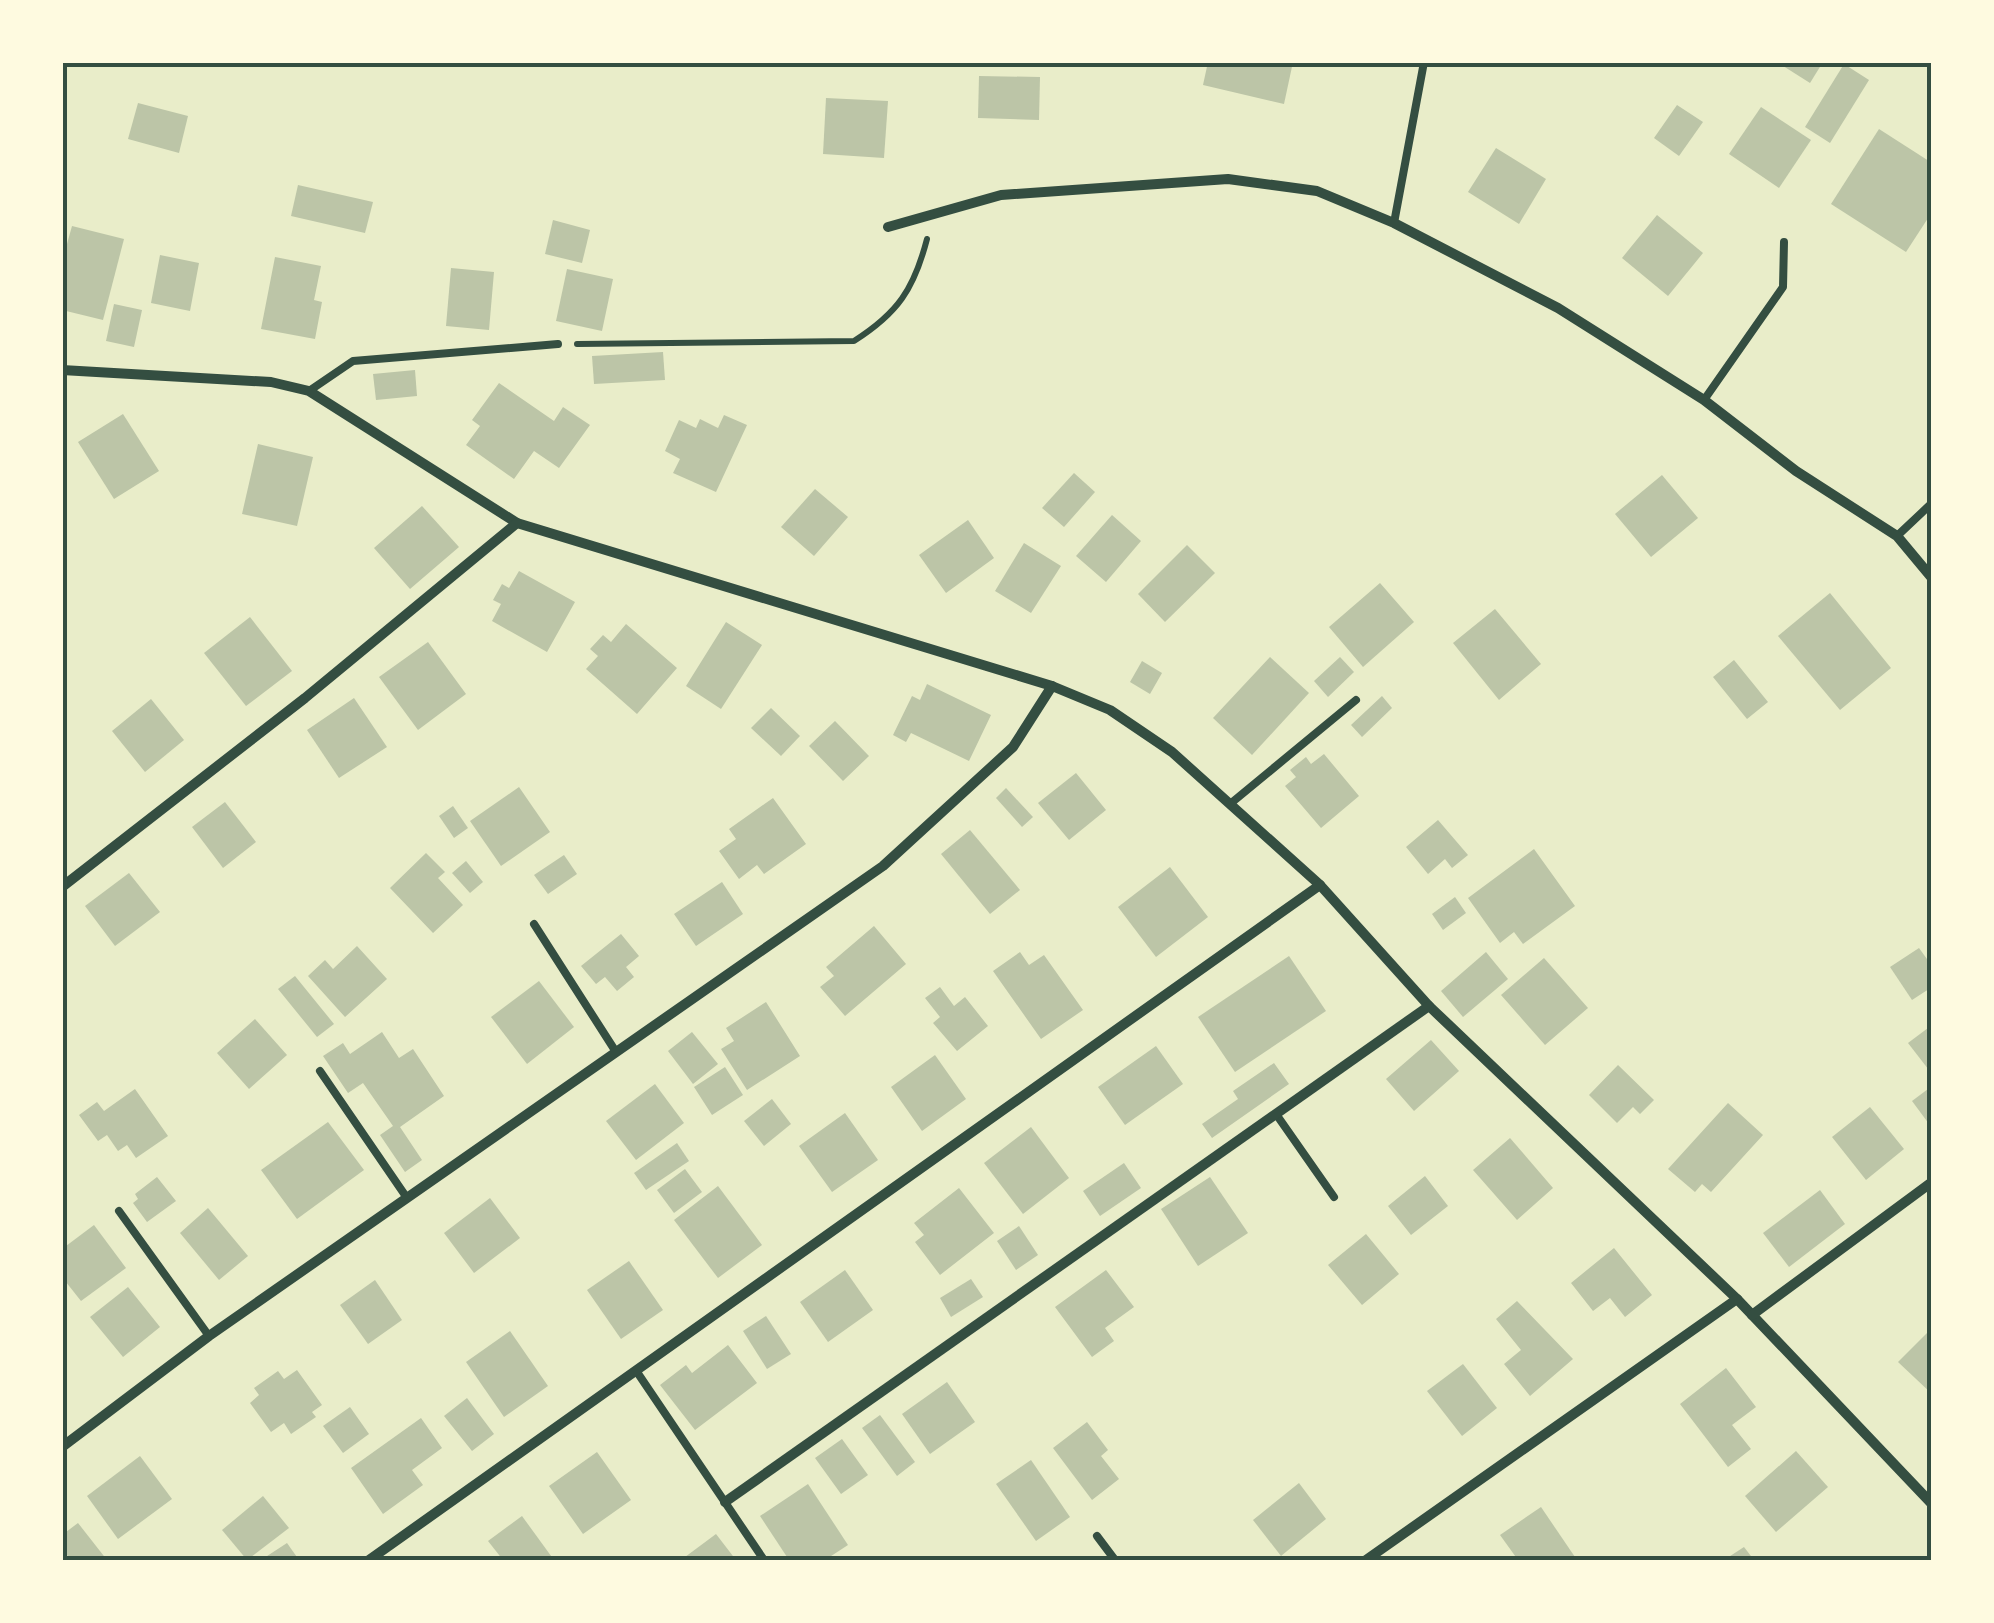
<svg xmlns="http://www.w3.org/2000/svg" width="1994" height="1623" font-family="'Fira Sans Condensed',sans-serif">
<rect width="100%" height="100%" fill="#e9edc9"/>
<g fill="#bcc5a7">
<path d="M1208,62H1293L1284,104L1203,85Z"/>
<path d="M1777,62H1823L1810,83Z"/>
<path d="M1844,64L1869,80L1830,143L1805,127Z"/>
<path d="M979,76L1040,77L1039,120L978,118Z"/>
<path d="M826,98L888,101L884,158L823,154Z"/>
<path d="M138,103L188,116L179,153L128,139Z"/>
<path d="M1677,105L1703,122L1679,156L1654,138Z"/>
<path d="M1761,107L1811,140L1779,188L1729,154Z"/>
<path d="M1879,129L1932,163V212L1906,252L1831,204Z"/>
<path d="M1496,148L1546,179L1519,224L1468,192Z"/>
<path d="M298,185L373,202L365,233L291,216Z"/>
<path d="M1657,215L1703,253L1668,296L1622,258Z"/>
<path d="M553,220L590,230L582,263L545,254Z"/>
<path d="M72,226L124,239L103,320L62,310V262Z"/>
<path d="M160,255L199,263L190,311L151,303Z"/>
<path d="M275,257L321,266L314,300L322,302L315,339L261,329Z"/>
<path d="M451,268L494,272L489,330L446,326Z"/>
<path d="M567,269L613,279L602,331L556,321Z"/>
<path d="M114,304L142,310L134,347L106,341Z"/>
<path d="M663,352L665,380L594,384L592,356Z"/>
<path d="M415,370L417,396L376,400L373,374Z"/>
<path d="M499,383L554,421L563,407L590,425L559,468L534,451L514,479L466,445L480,426L472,420Z"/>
<path d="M123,414L159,471L114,499L78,442Z"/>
<path d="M724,415L747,425L716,492L673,473L680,459L665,451L679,420L696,428L700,419L718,428Z"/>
<path d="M258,444L313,457L297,526L242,514Z"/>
<path d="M1074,473L1095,492L1064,527L1042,508Z"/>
<path d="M1662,475L1698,518L1651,557L1615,514Z"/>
<path d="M815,489L848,517L814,556L781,527Z"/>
<path d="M422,506L459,547L410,589L374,548Z"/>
<path d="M1112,515L1141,541L1106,582L1076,556Z"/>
<path d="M968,520L994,558L946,593L919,555Z"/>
<path d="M1024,543L1061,566L1031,613L995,591Z"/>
<path d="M1187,545L1215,573L1165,622L1138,594Z"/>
<path d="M519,571L575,602L547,652L492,621L501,604L493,600L502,584L509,588Z"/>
<path d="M1380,583L1414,622L1363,667L1329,627Z"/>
<path d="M1830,593L1891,668L1840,710L1778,636Z"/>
<path d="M1495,609L1541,664L1499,700L1453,643Z"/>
<path d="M250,617L292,671L246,706L204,653Z"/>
<path d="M726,622L762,645L721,709L686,686Z"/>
<path d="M626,624L677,668L637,714L586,669L598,656L590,649L603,635L611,642Z"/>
<path d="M428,642L466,694L418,730L379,677Z"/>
<path d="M1270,657L1309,693L1252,755L1213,718Z"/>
<path d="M1340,657L1354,672L1328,697L1314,681Z"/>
<path d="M1734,660L1768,702L1747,719L1713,677Z"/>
<path d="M1142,661L1162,673L1150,694L1130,682Z"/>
<path d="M927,684L991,715L969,761L911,733L906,742L893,735L912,696L920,700Z"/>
<path d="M1382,696L1392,708L1362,737L1351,725Z"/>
<path d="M354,698L387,747L339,778L307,730Z"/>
<path d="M151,699L184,740L145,772L112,731Z"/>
<path d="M771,708L800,736L781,756L751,728Z"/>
<path d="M835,721L869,756L843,781L809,746Z"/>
<path d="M1324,754L1359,796L1321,828L1285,786L1296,777L1290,770L1306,757L1311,764Z"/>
<path d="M1076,773L1106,810L1069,840L1038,803Z"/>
<path d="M519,787L550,832L501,866L470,821Z"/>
<path d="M1006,788L1033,817L1022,827L996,798Z"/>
<path d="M773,798L806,844L764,874L757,865L739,879L719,851L736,839L729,829Z"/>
<path d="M225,802L256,842L223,868L192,827Z"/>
<path d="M453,806L468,828L454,838L439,816Z"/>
<path d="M1438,820L1468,855L1452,868L1445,859L1428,874L1406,847Z"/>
<path d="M970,830L1020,890L990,914L941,854Z"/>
<path d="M1534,849L1575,906L1523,944L1514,932L1500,943L1468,898Z"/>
<path d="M426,853L445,872L438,878L463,905L433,933L390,888Z"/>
<path d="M564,855L577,874L548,894L534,875Z"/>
<path d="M466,861L483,882L470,893L452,873Z"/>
<path d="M1170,867L1208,917L1156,957L1118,907Z"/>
<path d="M129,873L160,912L115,946L85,906Z"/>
<path d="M722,882L743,914L696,946L674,914Z"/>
<path d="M1455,897L1466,913L1443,930L1432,914Z"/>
<path d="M874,926L906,964L845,1016L820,987L834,976L826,967Z"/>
<path d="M621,934L639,956L626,967L634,977L617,991L605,977L596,984L581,966Z"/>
<path d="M357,946L387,979L345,1017L308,976L325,960L333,969Z"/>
<path d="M1919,948L1932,966V987L1912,1000L1890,967Z"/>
<path d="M1020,952L1029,965L1044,955L1083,1010L1041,1039L993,971Z"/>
<path d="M1486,952L1508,979L1463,1017L1441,991Z"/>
<path d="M1289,956L1326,1011L1235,1072L1198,1017Z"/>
<path d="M1544,958L1588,1008L1545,1045L1501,995Z"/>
<path d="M295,976L334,1024L317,1037L278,989Z"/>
<path d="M539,981L574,1027L527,1064L491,1017Z"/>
<path d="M940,987L954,1006L965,997L988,1026L957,1051L933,1023L940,1017L925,998Z"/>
<path d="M766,1002L800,1056L747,1090L721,1049L734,1041L726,1028Z"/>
<path d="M255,1019L287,1055L249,1089L217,1053Z"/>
<path d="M1932,1025V1074L1908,1043Z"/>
<path d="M382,1032L399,1058L413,1049L444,1096L400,1127L422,1160L405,1172L380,1135L393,1126L363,1083L348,1093L323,1056L343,1043L350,1054Z"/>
<path d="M692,1032L718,1064L693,1084L668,1051Z"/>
<path d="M1431,1040L1459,1071L1414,1111L1386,1079Z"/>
<path d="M1156,1046L1183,1084L1125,1125L1098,1087Z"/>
<path d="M935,1055L966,1099L922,1131L891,1087Z"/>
<path d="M1274,1063L1289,1084L1212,1138L1202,1124L1238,1099L1233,1091Z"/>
<path d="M1618,1065L1654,1100L1640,1114L1633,1107L1617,1123L1589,1095Z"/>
<path d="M725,1067L743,1095L712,1115L694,1087Z"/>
<path d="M655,1084L684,1123L636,1160L606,1121Z"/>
<path d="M1932,1086V1128L1912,1101Z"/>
<path d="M135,1089L168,1136L136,1158L127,1145L118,1151L107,1135L98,1141L79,1115L97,1102L104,1111Z"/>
<path d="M772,1099L791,1124L764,1146L744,1121Z"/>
<path d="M1728,1103L1763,1135L1711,1192L1702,1184L1695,1192L1668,1169Z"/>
<path d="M1870,1107L1904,1149L1866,1180L1832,1137Z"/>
<path d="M845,1113L878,1160L832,1192L799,1146Z"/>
<path d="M328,1122L364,1170L297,1219L261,1170Z"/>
<path d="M1031,1127L1069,1178L1023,1214L984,1163Z"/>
<path d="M1510,1138L1553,1188L1517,1220L1473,1170Z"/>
<path d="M677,1143L689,1161L646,1190L634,1173Z"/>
<path d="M1124,1163L1141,1188L1100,1216L1083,1191Z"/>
<path d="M685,1169L702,1192L674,1213L657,1190Z"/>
<path d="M1425,1176L1448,1206L1411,1235L1388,1206Z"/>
<path d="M157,1177L176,1201L147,1222L133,1203L138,1199L135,1194Z"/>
<path d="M1210,1177L1248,1233L1198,1266L1161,1209Z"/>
<path d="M718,1186L762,1245L718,1278L674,1220Z"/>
<path d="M959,1188L994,1233L940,1275L915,1242L924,1235L914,1223Z"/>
<path d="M1820,1190L1845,1224L1789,1267L1763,1233Z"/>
<path d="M490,1198L520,1238L474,1273L444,1233Z"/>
<path d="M208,1208L248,1256L219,1280L180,1233Z"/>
<path d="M94,1225L126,1268L81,1301L62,1277V1249Z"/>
<path d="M1019,1226L1038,1255L1016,1270L997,1241Z"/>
<path d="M1366,1234L1399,1274L1362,1305L1328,1265Z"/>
<path d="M1614,1248L1652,1295L1625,1317L1610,1298L1593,1311L1571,1283Z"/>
<path d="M629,1261L663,1310L621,1339L587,1290Z"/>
<path d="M845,1270L873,1310L828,1342L800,1302Z"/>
<path d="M1106,1270L1134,1307L1105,1328L1114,1341L1092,1357L1055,1307Z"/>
<path d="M971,1279L983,1297L951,1317L940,1298Z"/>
<path d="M375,1280L402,1320L368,1344L340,1305Z"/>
<path d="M128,1287L160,1327L123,1357L90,1317Z"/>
<path d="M1517,1301L1573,1359L1530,1396L1504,1364L1521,1350L1496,1319Z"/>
<path d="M766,1316L791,1354L767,1369L743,1331Z"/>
<path d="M1932,1328V1394L1898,1362Z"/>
<path d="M510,1331L548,1386L504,1417L466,1362Z"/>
<path d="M728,1345L757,1383L695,1430L660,1385L686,1365L692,1373Z"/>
<path d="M1463,1364L1497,1408L1462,1436L1427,1391Z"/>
<path d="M1726,1368L1756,1407L1732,1425L1751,1449L1728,1467L1680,1404Z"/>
<path d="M297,1370L322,1405L312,1412L316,1417L291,1434L284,1423L271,1432L250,1403L259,1395L254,1388L278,1371L284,1379Z"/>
<path d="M947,1382L975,1422L930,1454L902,1414Z"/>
<path d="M467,1398L494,1434L472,1451L444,1416Z"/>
<path d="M350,1407L369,1434L343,1453L323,1426Z"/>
<path d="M880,1415L915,1462L897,1476L862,1428Z"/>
<path d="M421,1418L442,1448L412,1470L423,1485L383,1514L351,1468Z"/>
<path d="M1087,1422L1108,1450L1101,1456L1119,1479L1092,1500L1053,1448Z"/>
<path d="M842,1439L868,1475L841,1494L815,1458Z"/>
<path d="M1796,1451L1828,1487L1776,1532L1745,1496Z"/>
<path d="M597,1452L631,1500L583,1534L549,1486Z"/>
<path d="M140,1456L172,1499L118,1539L87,1496Z"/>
<path d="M1031,1460L1070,1517L1036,1541L996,1484Z"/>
<path d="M1299,1483L1326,1519L1281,1556L1253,1520Z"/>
<path d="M808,1484L848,1545L825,1560H789L760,1516Z"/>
<path d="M263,1496L289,1528L247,1560L222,1530Z"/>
<path d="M1541,1507L1577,1560H1518L1500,1535Z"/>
<path d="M522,1516L554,1560H503L488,1541Z"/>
<path d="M78,1523L107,1560H71L62,1549V1535Z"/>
<path d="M716,1534L736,1560H681Z"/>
<path d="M287,1543L299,1560H261Z"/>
<path d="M1744,1547L1754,1560H1724Z"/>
</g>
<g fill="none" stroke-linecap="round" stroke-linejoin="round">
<path stroke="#344e41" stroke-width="6" d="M577,344L854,341C898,313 914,289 927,239"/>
<g stroke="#344e41" stroke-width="8">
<path d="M1394,223L1424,62"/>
<path d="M309,391L353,361L558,344"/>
<path d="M1704,400L1783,287L1784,242"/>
<path d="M1897,536L1932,503"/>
<path d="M1230,804L1356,700"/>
<path d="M534,924L616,1052"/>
<path d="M320,1071L407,1198"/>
<path d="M1276,1114L1334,1197"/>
<path d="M119,1211L209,1336"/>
<path d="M637,1372L764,1560"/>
<path d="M1097,1536L1115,1560"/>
</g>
<g stroke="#344e41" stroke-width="10">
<path d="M888,227L1001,195L1228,179L1317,191L1394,223L1558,308L1704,400L1796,471L1897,536L1932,578"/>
<path d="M62,370L271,382L309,391L517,523L1052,686L1110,710L1172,752L1320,885L1429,1006L1737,1299L1932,1504"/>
<path d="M62,887L305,698L517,523"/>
<path d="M1752,1315L1932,1182"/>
<path d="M62,1447L209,1336L883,866L1013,747L1052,686"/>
<path d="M725,1502L1429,1006"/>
<path d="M369,1560L1320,885"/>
<path d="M1366,1560L1737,1299"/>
</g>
</g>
<rect width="1994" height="1623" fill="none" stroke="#fefae0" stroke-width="130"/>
<rect x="65" y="65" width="1864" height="1493" fill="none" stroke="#344e41" stroke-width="4"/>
</svg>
